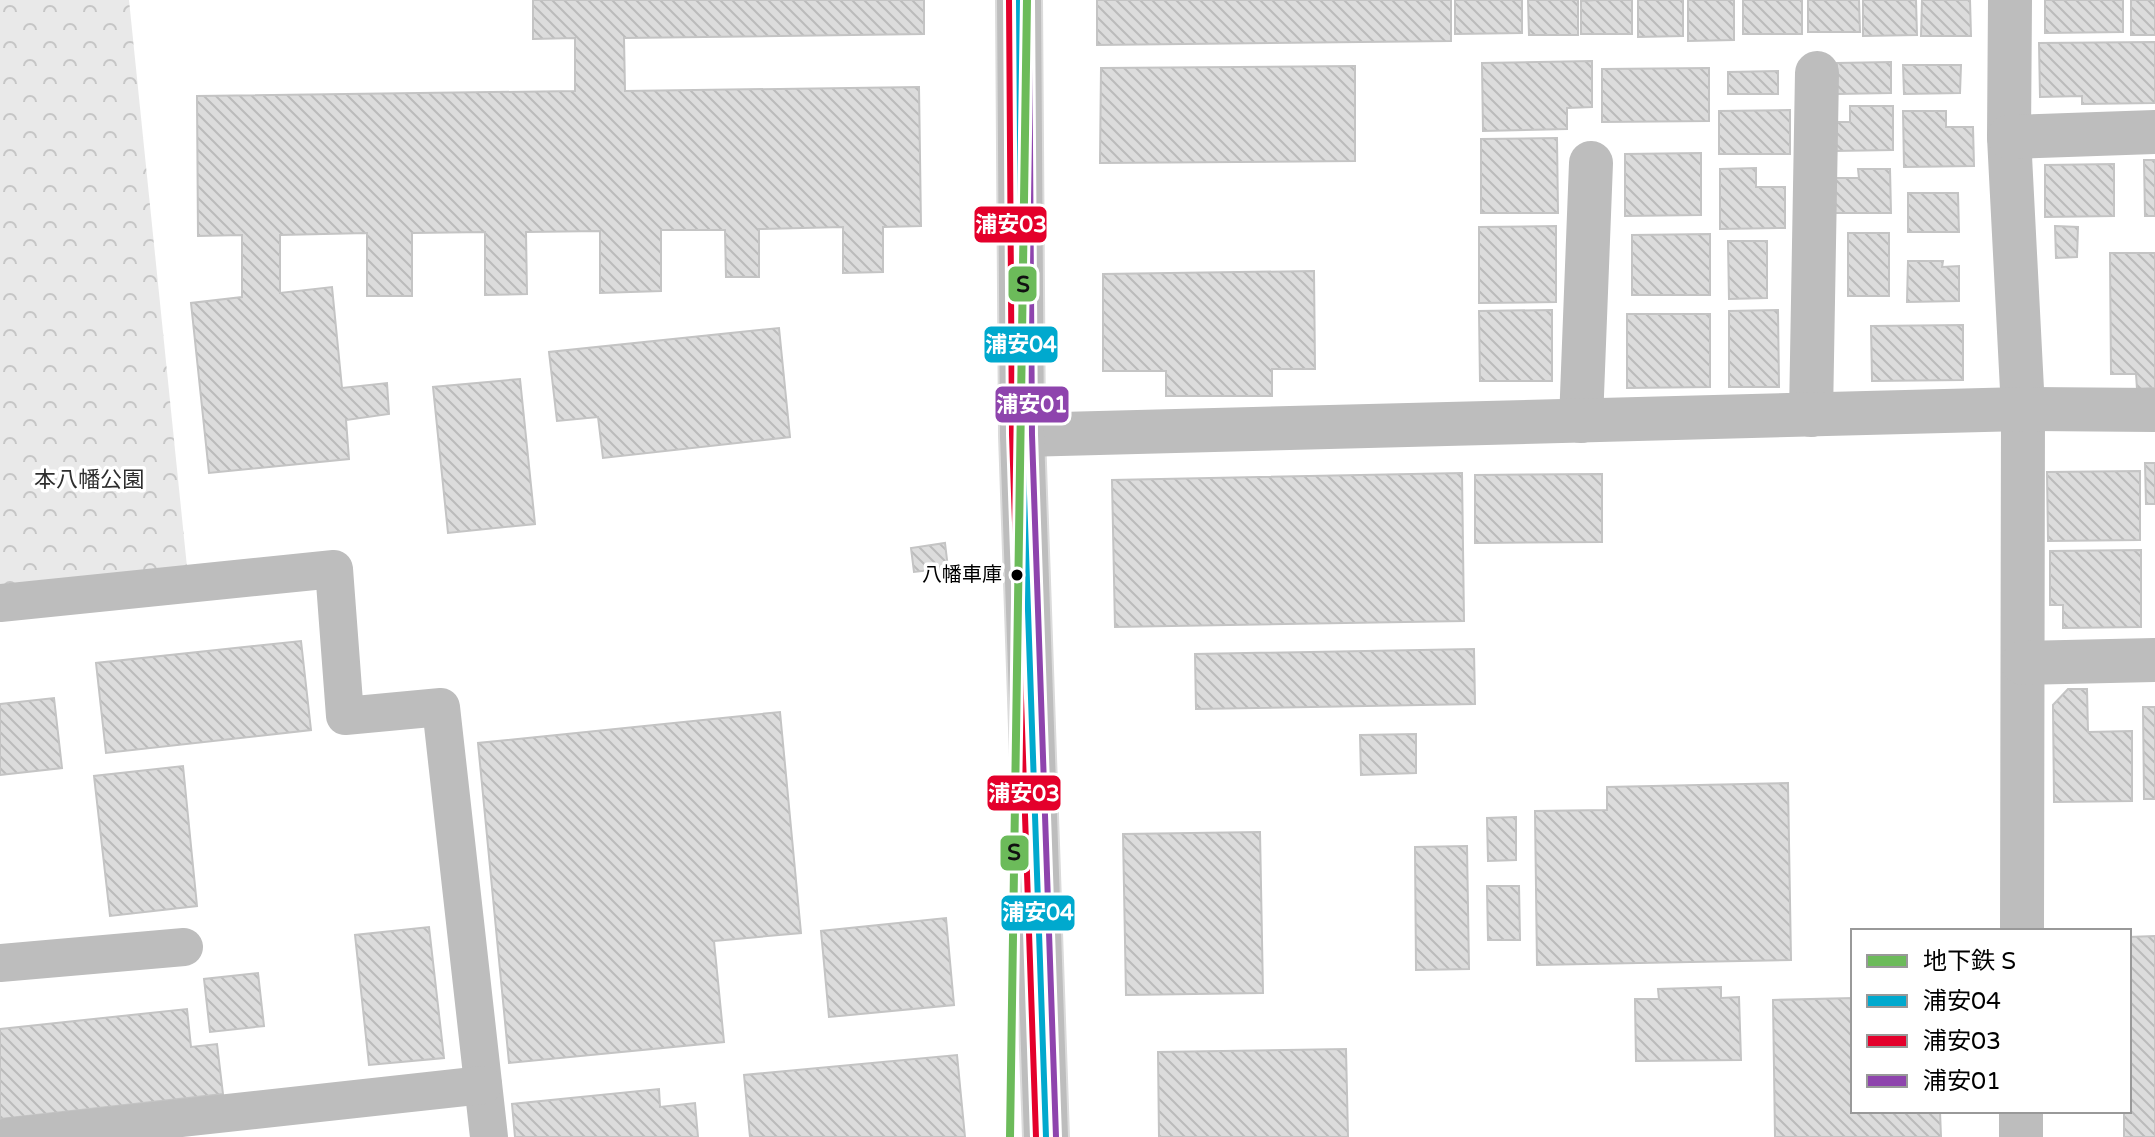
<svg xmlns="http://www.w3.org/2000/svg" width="2155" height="1137" font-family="'Varela Round','Noto Sans JP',sans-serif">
<defs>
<pattern id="forest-crowns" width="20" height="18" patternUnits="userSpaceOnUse" patternTransform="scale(2)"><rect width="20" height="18" fill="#e9e9e9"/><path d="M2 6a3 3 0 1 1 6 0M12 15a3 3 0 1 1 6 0" fill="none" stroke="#c6c6c6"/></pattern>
<pattern id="building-back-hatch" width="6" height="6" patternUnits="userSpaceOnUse" patternTransform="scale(2)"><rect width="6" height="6" fill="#dcdcdc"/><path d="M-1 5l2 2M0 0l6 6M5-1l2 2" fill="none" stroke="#bbb"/></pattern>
</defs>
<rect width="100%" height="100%" fill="#fff"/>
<path fill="url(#forest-crowns)" d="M0,0H129L187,567L0,585Z"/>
<g fill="url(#building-back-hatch)" stroke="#c4c4c4" stroke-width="2">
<path d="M533,0H924V34L624,38L625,91L919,87L921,226L883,227V272L843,273V227L759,229V277H726L725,230H661V291L600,293V231L526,232L527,294L485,295V232L412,233V296H367V233L280,235V293L332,287L342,388L387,383L389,414L346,420L349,459L209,473L191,303L242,297V235L198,236L197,96L575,91V38L533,39Z"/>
<path d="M1097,0H1451V41L1097,45Z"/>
<path d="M1455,0H1522V33L1455,34Z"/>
<path d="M1528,0H1578V35H1529Z"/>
<path d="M1596,0H1632V34H1581V1Z"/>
<path d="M1638,0H1683V36L1638,37Z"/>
<path d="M1688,0H1734V40L1688,41Z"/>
<rect x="1743" y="0" width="59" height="34"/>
<path d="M1808,0H1859L1860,32H1808Z"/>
<path d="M1863,0H1916L1917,35L1863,36Z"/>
<path d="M1922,0H1970L1971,36H1921Z"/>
<path d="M2045,0H2123V32L2045,33Z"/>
<rect x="2131" y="0" width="24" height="35"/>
<path d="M2155,42V103L2082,104V96L2040,97L2039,43Z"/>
<path d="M1592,61V107L1567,108V129L1483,131L1482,63Z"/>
<path d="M1891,62V93L1837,94V63Z"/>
<path d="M1903,65H1961L1960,93L1904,94Z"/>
<path d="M1355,66V161L1100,163L1101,68Z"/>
<path d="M1709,68V121L1602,122V69Z"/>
<path d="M1778,71V94H1728V72Z"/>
<path d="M1850,106H1893V150L1835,151L1834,122H1850Z"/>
<path d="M1790,110V154H1719V111Z"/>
<path d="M1903,111H1946V127H1973L1974,166L1904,167Z"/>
<path d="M1557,138L1558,213H1481V139Z"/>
<path d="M1701,153V215L1625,216V154Z"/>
<path d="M2144,160H2155V216H2145Z"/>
<path d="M2114,164V216L2045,217V165Z"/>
<path d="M1756,168V187H1785V228L1720,229V169Z"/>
<path d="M1858,169H1890L1891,213H1834L1833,178H1859Z"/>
<path d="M1908,193H1958L1959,232H1908Z"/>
<path d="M1556,226V302L1479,303V227Z"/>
<path d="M2055,226L2078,227L2077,257L2056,258Z"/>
<rect x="1848" y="233" width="41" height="63"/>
<path d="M1710,234V295H1632V235Z"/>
<path d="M1728,241H1767V298L1729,299Z"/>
<path d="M2110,253H2155V388L2137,389L2136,374H2111Z"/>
<path d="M1908,261H1943L1942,267L1959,266V301L1907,302Z"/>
<path d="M1314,271L1315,369H1272V396H1166V371H1103V274Z"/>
<path d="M1552,310V381H1480L1479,311Z"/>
<path d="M1778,310L1779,387H1729V311Z"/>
<path d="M1627,314H1710V387L1627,388Z"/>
<path d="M1963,325V380L1872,381L1871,326Z"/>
<path d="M779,328L790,437L603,458L598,417L557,421L549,352Z"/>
<path d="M520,379L535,524L448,533L433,387Z"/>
<path d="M2145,463H2155V504H2146Z"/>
<path d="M2140,471V540L2048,541L2047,472Z"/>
<path d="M1462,473L1464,621L1115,627L1112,480Z"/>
<path d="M1602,474V542L1475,543V475Z"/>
<path d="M945,543L948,568L914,572L911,548Z"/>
<path d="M2141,550V627L2063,628V605H2050V551Z"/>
<path d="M301,641L311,730L106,753L96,663Z"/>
<path d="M1474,649L1475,704L1196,709L1195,654Z"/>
<path d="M2068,689H2087L2088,732L2132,731V801L2054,802L2053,705Z"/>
<path d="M54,698L62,768L0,775V704Z"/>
<path d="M2143,707H2155V799H2144Z"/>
<path d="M780,712L801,933L714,941L724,1042L509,1063L478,743Z"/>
<path d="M1416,734V773L1361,775L1360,735Z"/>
<path d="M183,766L197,906L110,916L94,776Z"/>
<path d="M1788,783L1791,960L1537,965L1535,811L1607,810V787Z"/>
<path d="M1516,817V860L1488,861L1487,818Z"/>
<path d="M1260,832L1263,993L1126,995L1123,834Z"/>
<path d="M1467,846L1469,969L1416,970L1415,847Z"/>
<path d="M1487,886H1519L1520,940H1488Z"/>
<path d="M946,918L954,1005L829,1017L821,931Z"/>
<path d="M429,927L444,1058L369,1065L355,935Z"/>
<path d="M2155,936V1137H2124V1111H2129V937Z"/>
<path d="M258,973L264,1026L210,1032L204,979Z"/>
<path d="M1721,987V998L1739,997L1741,1060L1636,1061L1635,999H1659L1658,989Z"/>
<path d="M1853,998V1111H1940L1941,1137H1775L1773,1000Z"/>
<path d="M187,1009L191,1047L217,1044L223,1094L0,1119V1029Z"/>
<path d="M1346,1049L1348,1137H1159L1158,1052Z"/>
<path d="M957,1055L965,1137H750L744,1075Z"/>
<path d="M659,1089L660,1107L695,1103L698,1137H515L512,1104Z"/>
</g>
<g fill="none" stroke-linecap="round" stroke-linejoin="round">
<g stroke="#dbdbdb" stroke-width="48">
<path id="primary" d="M1019,0L1022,435L1046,1137"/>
</g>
<g stroke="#bdbdbd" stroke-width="38">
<path d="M0,603L334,569L345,716L441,707L489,1137"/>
<path d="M0,963L184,947"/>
<path d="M8,1137L483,1085"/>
</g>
<g stroke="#bdbdbd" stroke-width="44">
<path d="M2010,0L2009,137L2023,409L2022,931"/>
<path d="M2009,137L2155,132"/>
<path d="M1811,415L1817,73"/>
<path d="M1581,421L1591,163"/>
<path d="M1022,435L2023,409L2155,410"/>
<path d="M2023,663L2155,660"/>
<path d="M2021,1137V1111"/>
</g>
<use href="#primary" stroke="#bdbdbd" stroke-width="44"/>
<g stroke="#fff" stroke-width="12">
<path id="bus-1" d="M1019,0L1022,435L1046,1137"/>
</g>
<g stroke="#fff" stroke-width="12">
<path id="bus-2" d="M1009,0L1012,435L1036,1137"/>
</g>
<g stroke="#fff" stroke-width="12">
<path id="bus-3" d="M1029,0L1032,435L1056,1137"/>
</g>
<use href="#bus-1" stroke="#00a9ce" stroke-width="6"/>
<use href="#bus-2" stroke="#e4002b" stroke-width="6"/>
<use href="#bus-3" stroke="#8e44ad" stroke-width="6"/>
<g stroke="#fff" stroke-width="14">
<path id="metro-1" d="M1010,1137L1027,0"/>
</g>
<use href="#metro-1" stroke="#6cbb5a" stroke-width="8"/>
</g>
<circle fill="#000" stroke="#fff" stroke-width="3" cx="1017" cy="575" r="7"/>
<g text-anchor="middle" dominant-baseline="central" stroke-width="7" stroke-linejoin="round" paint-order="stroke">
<g font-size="20" fill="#000" stroke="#fff" text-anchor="end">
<text x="1002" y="575">八幡車庫</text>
</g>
<g font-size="22" fill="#2e2e2e" stroke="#fff">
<text x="89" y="480">本八幡公園</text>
</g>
</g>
<g stroke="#fff" stroke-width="3">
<rect x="973" y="205" width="75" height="39" rx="8" fill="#e4002b"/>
<rect x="1007" y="265" width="31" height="38" rx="8" fill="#6cbb5a"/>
<rect x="983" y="325" width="76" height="39" rx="8" fill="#00a9ce"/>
<rect x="994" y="385" width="76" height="39" rx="8" fill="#8e44ad"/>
<rect x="986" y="774" width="76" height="38" rx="8" fill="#e4002b"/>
<rect x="999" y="834" width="31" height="38" rx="8" fill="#6cbb5a"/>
<rect x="1000" y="894" width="76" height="38" rx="8" fill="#00a9ce"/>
</g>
<g font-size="22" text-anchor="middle" font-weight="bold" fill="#fff">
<text x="1011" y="232">浦安03</text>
<text x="1021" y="352">浦安04</text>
<text x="1032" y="412">浦安01</text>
<text x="1024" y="801">浦安03</text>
<text x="1038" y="920">浦安04</text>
</g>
<g font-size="22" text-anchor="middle" font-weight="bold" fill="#111">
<text x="1023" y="292">S</text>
<text x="1014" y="860">S</text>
</g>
<rect x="1851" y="929" width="280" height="184" fill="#ffffff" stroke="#999999" stroke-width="2"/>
<rect x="1867" y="955" width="40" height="12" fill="#6cbb5a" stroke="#999999" stroke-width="2"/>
<text x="1923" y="969" font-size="24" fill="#000000">地下鉄 S</text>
<rect x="1867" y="995" width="40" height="12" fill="#00a9ce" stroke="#999999" stroke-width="2"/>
<text x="1923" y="1009" font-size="24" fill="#000000">浦安04</text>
<rect x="1867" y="1035" width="40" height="12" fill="#e4002b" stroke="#999999" stroke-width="2"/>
<text x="1923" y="1049" font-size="24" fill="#000000">浦安03</text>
<rect x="1867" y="1075" width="40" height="12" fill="#8e44ad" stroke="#999999" stroke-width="2"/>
<text x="1923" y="1089" font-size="24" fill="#000000">浦安01</text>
</svg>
